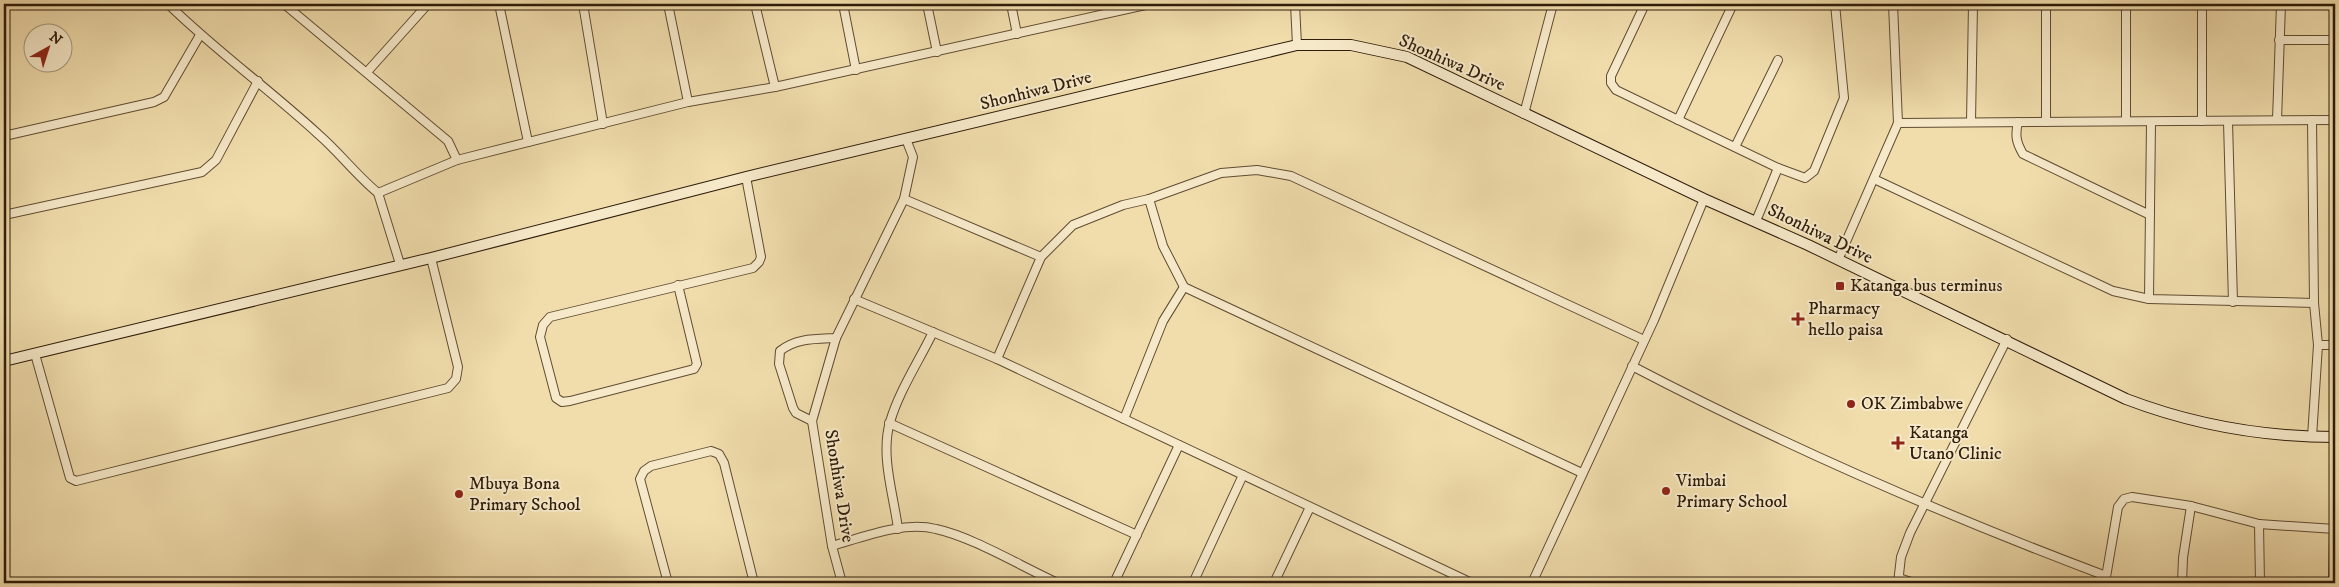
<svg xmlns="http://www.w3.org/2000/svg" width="2339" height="587" font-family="'IM FELL DW Pica',serif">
<rect width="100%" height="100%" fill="#f1ddac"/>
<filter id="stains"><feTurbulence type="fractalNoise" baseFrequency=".004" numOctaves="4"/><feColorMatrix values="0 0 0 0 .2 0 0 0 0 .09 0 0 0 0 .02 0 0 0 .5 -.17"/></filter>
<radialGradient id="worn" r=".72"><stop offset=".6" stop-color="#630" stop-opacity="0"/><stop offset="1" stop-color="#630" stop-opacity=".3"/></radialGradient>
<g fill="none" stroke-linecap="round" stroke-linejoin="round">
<g stroke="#604c32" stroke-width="10">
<g id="street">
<path d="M168,4C215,50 269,89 318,134C339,152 356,175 378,193"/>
<path d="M284,4L448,141L457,160"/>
<path d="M499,4L528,142"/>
<path d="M583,4L603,124"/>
<path d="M668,4L688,102"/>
<path d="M755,4L775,87"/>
<path d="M843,4L856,70"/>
<path d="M927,4L937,52"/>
<path d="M1011,4L1017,34"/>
<path d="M1295,4L1297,45"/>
<path d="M1645,4L1611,76V83L1616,90L1778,168L1805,178L1814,171L1844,98L1835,4"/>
<path d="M1893,4L1898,123"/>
<path d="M2046,4V122"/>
<path d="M2126,4V121"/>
<path d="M2279,40H2335"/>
<path d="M367,72L427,5"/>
<path d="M1524,114L1553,4"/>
<path d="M1678,120L1733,4"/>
<path d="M2277,120L2281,4"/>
<path d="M2202,121V4"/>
<path d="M1971,122L1973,4"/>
<path d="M2018,122C2015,135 2016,142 2023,154L2150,215"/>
<path d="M2228,122L2233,302"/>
<path d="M4,136L154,102L164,97L200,35"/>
<path d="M1735,147L1778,60"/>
<path d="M1874,179L2113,291L2149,299L2314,303"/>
<path d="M904,199L1041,257"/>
<path d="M1149,199L1221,173L1257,170L1291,176L1644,340"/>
<path d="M4,215L202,172L216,160L258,81"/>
<path d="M1756,221L1778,168"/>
<path d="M1838,260L1898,123L2335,120"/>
<path d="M400,264L378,193L457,160L688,102L775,87L1150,4"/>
<path d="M678,285L697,364L694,369L570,401L562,402L556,398L540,337L543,325L550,317L753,268L759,262L761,257L746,177"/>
<path d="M854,299L997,359L1472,583"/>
<path d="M2149,299L2151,122"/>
<path d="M2318,345H2335"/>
<path d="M35,354L70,478L76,481L448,388L456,379L458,367L431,258"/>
<path d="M997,359L1041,257L1073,225L1123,205L1149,199L1163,246L1184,287L1582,473"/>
<path d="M1632,366C1785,446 1944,515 2106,576"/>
<path d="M1124,419L1163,321L1184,287"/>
<path d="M812,421L796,413L793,408L779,364L780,351C796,338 816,339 836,338"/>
<path d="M889,423L1137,535"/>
<path d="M2312,437L2318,345L2314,303L2312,120"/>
<path d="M2259,524L2260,583"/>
<path d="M898,529C894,496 880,456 890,422C899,391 919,361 933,332"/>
<path d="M832,546C863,537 903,521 936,529C973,537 1022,567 1058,583"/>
<path d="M1899,578L1914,583"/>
<path d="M668,583L640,479L644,471L651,466L711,451L719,454L724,463L754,583"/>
<path d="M842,583L832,546L812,421L836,338L904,199L913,157L906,139"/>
<path d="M1114,583L1179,445"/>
<path d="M1193,583L1243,475"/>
<path d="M1274,583L1310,507"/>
<path d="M1532,583L1654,320L1704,199"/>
<path d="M1898,583L1901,557L1910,533L2007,339"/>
<path d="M2105,583L2118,507L2124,499L2132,497L2191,506L2259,524L2335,529"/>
<path d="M2182,583L2183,558L2191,506"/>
<path d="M2333,583L2334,529"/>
</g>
</g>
<g stroke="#2f1c0a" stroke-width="12">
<path id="secondary" d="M4,361L431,258L746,177L1297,45H1351L1407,57L1704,199L1808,245L2126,399C2194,425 2263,437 2335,437"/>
</g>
<use href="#street" stroke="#f6e9c9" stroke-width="8"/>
<use href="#secondary" stroke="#f6e9c9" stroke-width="10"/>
</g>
<g fill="#8f2418" stroke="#f6e9c9" stroke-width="2">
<rect x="1835" y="281" width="10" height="10" rx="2.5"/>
<path d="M1795.5 311.5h5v5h5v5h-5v5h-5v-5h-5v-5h5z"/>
<circle cx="1851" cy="404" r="5"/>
<path d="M1895.5 435.5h5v5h5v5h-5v5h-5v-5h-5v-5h5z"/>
<circle cx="1666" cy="491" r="5"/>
<circle cx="459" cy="494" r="5"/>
</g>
<g text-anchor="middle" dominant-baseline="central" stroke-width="4" stroke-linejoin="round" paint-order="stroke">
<g font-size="18" fill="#2f1c0a" stroke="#f6e9c9">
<text transform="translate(1452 63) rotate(24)">Shonhiwa Drive</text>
<text transform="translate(1036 91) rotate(-14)">Shonhiwa Drive</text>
<text transform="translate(1820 234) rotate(26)">Shonhiwa Drive</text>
<text transform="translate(839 486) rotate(81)">Shonhiwa Drive</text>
</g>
<g font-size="18" fill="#2f1c0a" stroke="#f6e9c9" text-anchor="start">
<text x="1850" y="286">Katanga bus terminus</text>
<text x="1808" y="309">Pharmacy<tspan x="1808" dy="21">hello paisa</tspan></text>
<text x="1861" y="404">OK Zimbabwe</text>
<text x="1909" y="433">Katanga<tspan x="1909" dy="21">Utano Clinic</tspan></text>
<text x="1676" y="481">Vimbai<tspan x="1676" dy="21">Primary School</tspan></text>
<text x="469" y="484">Mbuya Bona<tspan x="469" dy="21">Primary School</tspan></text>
</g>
</g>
<rect width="2339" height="587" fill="none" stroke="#f1ddac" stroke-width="20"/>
<rect x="5" y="5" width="2329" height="577" fill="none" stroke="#2f1c0a" stroke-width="2.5"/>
<rect x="10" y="10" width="2319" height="567" fill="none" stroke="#2f1c0a"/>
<g transform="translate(48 48) rotate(39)"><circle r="24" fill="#f6e9c9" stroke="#a6977d"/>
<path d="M0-4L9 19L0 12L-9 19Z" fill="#8f2418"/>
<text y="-8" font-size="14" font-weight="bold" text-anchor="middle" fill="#2f1c0a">N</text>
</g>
<rect width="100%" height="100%" filter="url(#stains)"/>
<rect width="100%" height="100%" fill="url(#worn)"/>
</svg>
